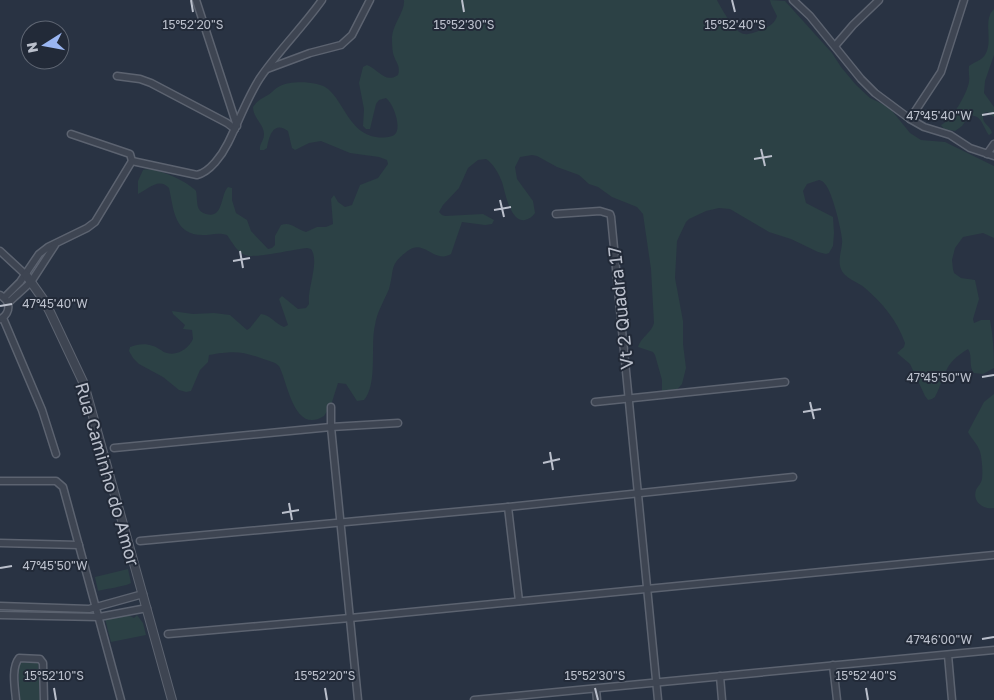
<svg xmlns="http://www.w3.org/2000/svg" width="994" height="700" font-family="'Golos Text',sans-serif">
<rect width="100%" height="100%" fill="#293343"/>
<g fill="#2c4145">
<path d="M404,0H717C721,8 735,33 744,34C750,35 758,31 763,29C770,26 775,23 777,16L771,4L770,0L785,1L832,53L841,67L856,85L870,98L889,107L910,133L921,140L945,142L994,166V238L983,233L963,237L955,248L952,260L953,269L954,273L961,278L975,280L979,299L973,319L974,323L981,320H990C993,336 994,351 994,368L983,374L974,373C968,366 973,356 968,349C943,364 947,373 935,397L932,399L928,400L925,396L910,364L897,353L904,347L905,343C897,320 883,304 865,288C858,282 844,278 841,269C837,258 843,249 842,239C841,228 832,191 825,184C823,181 822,181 819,180L807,184L803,191L806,203L833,217L834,233L833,246L829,253L826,254L818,252L791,239L769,232L730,209L719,208L706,211L689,219L686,222L677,241L675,278L683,321V344L686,368L682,384L671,396L664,400L662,397V380L655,355L653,352L638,347C641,337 652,332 654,323L651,269L643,214L637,207L612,197L598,187L589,184L579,175L557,167L537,156L532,155L520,157L515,167L517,179L533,201L535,213C532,217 529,219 525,220C510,223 505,191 502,182C499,174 493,163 486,159L478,160L468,168L459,188L443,205L439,212L442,215L445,216L483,214L494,220L492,224L485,225L462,222L451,254C435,264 424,239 409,250C388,265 395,269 389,289C384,301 377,312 375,325C370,345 378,384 364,400L357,401L346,384L338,383L331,405L324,416C294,435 288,383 279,366L275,363C246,353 240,349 209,355L208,362L200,370L191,391L186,392L179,390L163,377L139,364L133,358L129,351L130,347C137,344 146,343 153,346C158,347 162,352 167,353C178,356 189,348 193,339L192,330L183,329L185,325L173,314L172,311L193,314L214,313L230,315L247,330L250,328L261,314C271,315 275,324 284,327L288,325L279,299L282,296L298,309L306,308L309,304C307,288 320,262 311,249L307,248C295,249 254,259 245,255C237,252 232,242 227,235C218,232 211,235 203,235C174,235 174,210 169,188C159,177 148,189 138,194V181L143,170C155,166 188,182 196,191C198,201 195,211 206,214C224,219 220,195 228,187L232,188V200L236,213L247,220L251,231L268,249L272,248L275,245V236L281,225C291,221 296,229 306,232L317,227H326L333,224L331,199L334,195L338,202L345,207L352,205L360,185L378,178L388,164L387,160L379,157L350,153L321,141L309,143L295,150L292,148L288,131C273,120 269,137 267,148L264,150H260C259,144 264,141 264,134C264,124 253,118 253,107C258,100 261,99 268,95C272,93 275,88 280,86C290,80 320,81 328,89C344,103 348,128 371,136C377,138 392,139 396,133C401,125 393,103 386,98L379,100L376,104L370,129H366L363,126L364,109L359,83L363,67L367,65C378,69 385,84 398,75C401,65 395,62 393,53C392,48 392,42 392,37C393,23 405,12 404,0Z"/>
<path d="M994,9V55L985,81L984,93L994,107V117L987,112L984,113C980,124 991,125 992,133L989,135C982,126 982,114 969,116L962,126L955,131L944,129L941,125C952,120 967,94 969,82C970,77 968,72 969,66C974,62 981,61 985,55C994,41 982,20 994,9Z"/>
<path d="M994,394V508C984,510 972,502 976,490C978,486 981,484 982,479C983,472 982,463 981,456C980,446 972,440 968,432L984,402Z"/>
<path d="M128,569L131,583C127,586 105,589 98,591L95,577Z"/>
<path d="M126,614L134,618L137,615L143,623L146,635L111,642L105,619Z"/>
<path d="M38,659L40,700H20L18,661Z"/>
</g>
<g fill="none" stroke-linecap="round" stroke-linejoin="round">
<g stroke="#5c6370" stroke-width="9">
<g id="minor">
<path d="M196,0L237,126"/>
<path d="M793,0L810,16L861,79L875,93L910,119L924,127L950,135L970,148L994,156"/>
<path d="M835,46L853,25L879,0"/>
<path d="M267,69L310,53L341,45L352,35L370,0"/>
<path d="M117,76L140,79L151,83L227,123L235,129"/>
<path d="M910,119L941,72L964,0"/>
<path d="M71,134L130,154L132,161"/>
<path d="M987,154L994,144"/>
<path d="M132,161L197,175C210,172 222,155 228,143C238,123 248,96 260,78C279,50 303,27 322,0"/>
<path d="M556,214L600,211L610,214L611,217L658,700"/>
<path d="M0,251L26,275"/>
<path d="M0,295C11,301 11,312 1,319"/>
<path d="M4,298L20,282L39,254L48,247L87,228L95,222L132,161"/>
<path d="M8,303L31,282L55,245"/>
<path d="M3,318L42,410L56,454"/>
<path d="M595,402L785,382"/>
<path d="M331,407V427L358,700"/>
<path d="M114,448L331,427L398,423"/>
<path d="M0,481H56L63,487L121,700"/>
<path d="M508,507L519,601"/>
<path d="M140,541L508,507L793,477"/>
<path d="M0,543L79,545"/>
<path d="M0,606L89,609L143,594"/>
<path d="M0,615L99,617L147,608"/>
<path d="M168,634L350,618L994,555"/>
<path d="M948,655L952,700"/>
<path d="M833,665L837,700"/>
<path d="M720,676L722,700"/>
<path d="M596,689L597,700"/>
<path d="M16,700C15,688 11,668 19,658L40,659L43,663L44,700"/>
<path d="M474,700L994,650"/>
</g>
</g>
<g stroke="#5c6370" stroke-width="10">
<path id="tertiary" d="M26,275L43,299L50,312L84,384L172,700"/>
</g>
<use href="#minor" stroke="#3e4552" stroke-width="6"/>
<use href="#tertiary" stroke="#3e4552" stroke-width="8"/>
</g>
<path fill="none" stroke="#bbc0cc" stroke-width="2" d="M191,0L193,12M462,0L464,12M732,0L735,12M982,115L994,113M761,149L765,166M754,159L772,156M500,200L504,217M494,210L511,207M240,251L243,268M233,261L250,258M0,306L12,304M982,377L994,375M810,402L814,419M803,412L821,409M550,452L553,470M543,463L560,459M289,503L292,520M282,513L299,510M0,568L12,566M982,639L994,637M54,688L56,700M325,688L327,700M595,688L598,700M866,688L868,700"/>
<g text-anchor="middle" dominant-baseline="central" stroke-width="4" stroke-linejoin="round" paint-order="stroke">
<g font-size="18" fill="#bbc0cc" stroke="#222a38">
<text transform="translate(620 308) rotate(-96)">Vt 2 Quadra 17</text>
<text transform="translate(108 474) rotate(74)">Rua Caminho do Amor</text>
</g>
</g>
<g font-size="12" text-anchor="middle" fill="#bbc0cc" stroke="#222a38" stroke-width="4" stroke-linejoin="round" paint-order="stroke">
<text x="193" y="29">15°52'20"S</text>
<text x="464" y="29">15°52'30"S</text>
<text x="735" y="29">15°52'40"S</text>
<text x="939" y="120">47°45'40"W</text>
<text x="55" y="308">47°45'40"W</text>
<text x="939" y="382">47°45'50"W</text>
<text x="55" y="570">47°45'50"W</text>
<text x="939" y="644">47°46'00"W</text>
<text x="54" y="680">15°52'10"S</text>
<text x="325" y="680">15°52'20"S</text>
<text x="595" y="680">15°52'30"S</text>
<text x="866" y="680">15°52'40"S</text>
</g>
<g transform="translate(45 45) rotate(259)"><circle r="24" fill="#222a38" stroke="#5f6673"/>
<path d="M0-4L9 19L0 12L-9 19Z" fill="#9ab6f2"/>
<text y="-8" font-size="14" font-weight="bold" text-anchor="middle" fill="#bbc0cc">N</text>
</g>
</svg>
